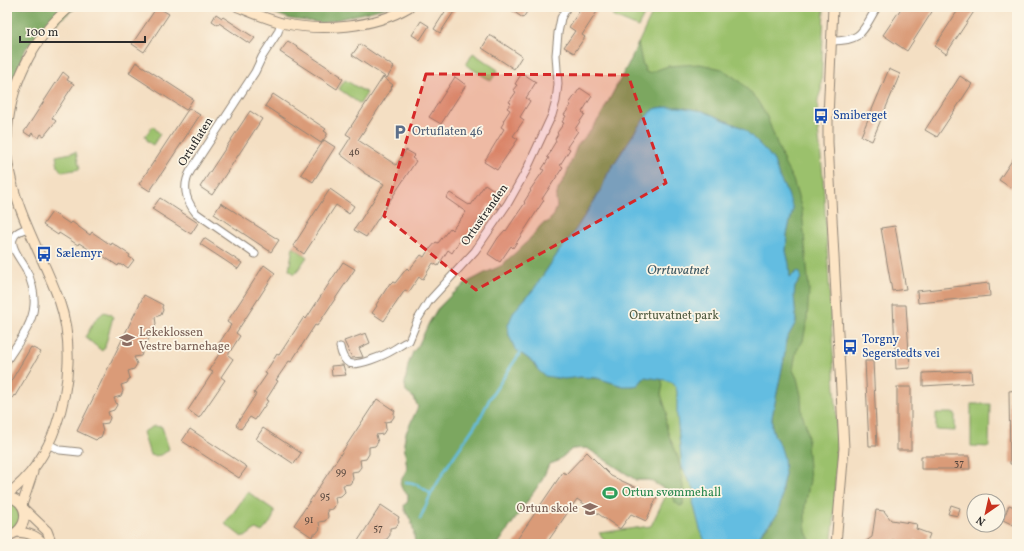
<svg xmlns="http://www.w3.org/2000/svg" width="1024" height="551" font-family="Vollkorn,serif">
<rect width="100%" height="100%" fill="#fcf5e5"/>
<filter id="ink" filterUnits="userSpaceOnUse"><feTurbulence type="fractalNoise" baseFrequency=".025" numOctaves="2"/><feDisplacementMap in="SourceGraphic" scale="8" xChannelSelector="R" yChannelSelector="G"/><feConvolveMatrix kernelMatrix="1 2 1 2 8 2 1 2 1" color-interpolation-filters="sRGB"/></filter>
<filter id="wash" filterUnits="userSpaceOnUse"><feTurbulence type="fractalNoise" baseFrequency=".012" numOctaves="4" result="noise"/><feDisplacementMap in="SourceGraphic" scale="16" xChannelSelector="R" yChannelSelector="G"/><feGaussianBlur stdDeviation="0.9" result="paint"/><feColorMatrix in="noise" values="0 0 0 0 0 0 0 0 0 0 0 0 0 0 0 0 0 1.4 0 .05"/><feComposite in="paint" operator="in"/></filter>
<g filter="url(#wash)">
<rect width="100%" height="100%" fill="#f4dfc3"/>
<g fill="#9bc16c" stroke="#63764c">
<path d="M618,7H637L646,11L638,27L612,16Z"/>
<path d="M655,7H824L821,90L818,99L817,120L823,176L837,424L834,522L831,544H607L599,533L651,526L668,491L649,480H636L587,448L572,449L556,462L549,464L542,480L498,544H415C414,536 414,528 411,521C408,515 405,512 404,506L408,501V494L402,489L400,483L407,469L404,443L406,433L418,407L414,398L406,392L405,384L408,365L413,352L418,346L429,323L437,309L449,297L468,282L485,273L501,266L528,241L542,224L548,222L554,215L557,207L556,199L558,190L565,178L577,146L591,130L600,117L630,61Z"/>
<path d="M473,53L498,70L491,81L466,65Z"/>
<path d="M345,80L367,93L360,104L339,89Z"/>
<path d="M153,126L160,134L153,145L148,142L145,136Z"/>
<path d="M76,152L80,169L62,172L58,167L56,156Z"/>
<path d="M293,247L307,257L295,274L289,270Z"/>
<path d="M104,312L110,314L113,317L105,347L102,351L85,337L96,319Z"/>
<path d="M971,404H990L989,447L971,446Z"/>
<path d="M936,413H955V431L936,430Z"/>
<path d="M154,426L162,427L169,449C164,455 157,457 150,455L143,432Z"/>
<path d="M248,492L271,508L274,510C275,519 267,526 262,532L256,529L245,537H242L225,524Z"/>
<path d="M7,501C25,506 25,526 7,531Z"/>
</g>
<g fill="#7ca760" stroke="#546946">
<path d="M7,7H76L26,48L7,96Z"/>
<path d="M257,7H389L323,23L290,19Z"/>
<path d="M638,43L642,62L646,72L649,73L668,66L700,64L722,69L741,82L757,100L767,117L785,165L793,180L802,210L809,290L807,320L803,341L796,352L793,370L797,378L801,395L802,414L806,425L808,439L807,443L810,480L805,506V520L806,532L812,544H758L761,533L771,524L781,502L782,486L785,474L780,445L775,437L772,427V417L784,359L786,340L796,322L794,295L795,287L801,278L795,272L791,278L789,275L788,260L786,251L787,234L791,218L788,194L779,177L774,161L768,153L743,128L715,116L703,111L679,107L657,108L650,112L638,127L608,173L600,192L570,238L560,250L534,289L521,303L509,335L520,353L533,362L538,370L555,378L581,377L597,378L622,385L633,386L638,385L645,377L661,378L663,385L661,394L667,413C662,427 673,442 677,455C680,463 681,472 682,480C684,488 683,497 683,505L680,506L675,502L673,496L668,491L649,480H636L587,448L572,449L556,462L549,464L542,480L498,544H415C414,536 414,528 411,521C408,515 405,512 404,506L408,501V494L402,489L400,483L407,469L404,443L406,433L418,407L414,398L406,392L405,384L408,365L413,352L418,346L429,323L438,309L449,297L468,282L485,273L501,266L528,241L542,224L548,222L554,215L557,207L556,199L558,190L565,178L577,146L591,130L600,117L630,61Z"/>
</g>
<path fill="#63bde1" stroke="#477486" d="M668,107H679L703,111L743,128L768,153L774,161L779,177L788,194L793,209L787,234L786,251L789,264L790,277L798,271L800,273L801,278L795,287L794,295L796,322L786,340L784,359L772,417V427L775,437L780,445L784,458L785,474L782,486L781,502L777,515L761,533L758,544H706L700,529L693,502L695,492L694,488L687,478L682,467L677,416V391L675,386L672,382L666,380L645,377L638,385L633,386H623L597,378L581,377L564,379L545,376L538,370L533,362L515,349L509,335L508,325L514,311L534,289L560,250L570,238L600,192L608,173L638,127L650,112L657,108Z"/>
<g fill="none" stroke-linecap="round" stroke-linejoin="round">
<g stroke="#63bde1" stroke-width="2.5">
<path d="M406,482C417,482 422,488 431,494"/>
<path d="M420,519L431,494L446,468L480,418L490,398L520,353"/>
</g>
</g>
<g id="blocks">
<g fill="#da9b78">
<path d="M157,7L169,14L144,52L132,44Z"/>
<path d="M448,7H457L440,33L434,29Z"/>
<path d="M507,7H530L523,18Z"/>
<path d="M582,7H600L582,35L585,37L574,53L564,47L575,31L569,27Z"/>
<path d="M902,7H935L907,51L883,35Z"/>
<path d="M960,7H977L946,54L935,46Z"/>
<path d="M216,14L222,18L223,17L255,38L250,44L219,23L218,25L212,21Z"/>
<path d="M421,21L429,26L420,40L412,35Z"/>
<path d="M490,35L522,56L514,69L482,48Z"/>
<path d="M288,41L341,76L340,77L343,79L337,89L280,52Z"/>
<path d="M360,44L394,67L387,78L352,55Z"/>
<path d="M136,62L193,99L186,110L129,73Z"/>
<path d="M889,69L900,74L872,141L861,136Z"/>
<path d="M63,72L69,77L67,80L74,84L52,118L56,121L44,136L41,134L39,138L32,133L30,136L24,132Z"/>
<path d="M522,73L536,82L526,98L530,101L520,117L524,120L513,136L518,139L497,170L484,162L504,129L501,127L504,122L503,121L510,110L507,108L511,103L509,102L516,92L513,90L517,85L515,84Z"/>
<path d="M960,76L972,84L937,137L925,130Z"/>
<path d="M383,77L393,85L391,87L392,88L358,140L396,165L406,150L415,155L412,158L416,161L366,237L354,230L384,184L364,173V172L340,154L351,137L346,134Z"/>
<path d="M455,77L466,85L441,124L429,117Z"/>
<path d="M580,88L592,96L582,112L585,114L575,129L578,131L567,147L570,149L560,165L563,167L542,199L544,200L513,248L511,246L500,262L488,254L498,238L505,230L506,231L516,216L525,203L524,202L531,191L530,190L544,170L542,169L549,158L547,157L551,152L550,151L556,141L555,139L558,134L557,133L564,123L562,122L566,116L564,115L571,105L569,104Z"/>
<path d="M273,94L326,129L324,131L327,133V135L321,143L265,106Z"/>
<path d="M189,108L200,115L150,191L139,184Z"/>
<path d="M250,111L262,119L212,195L200,187Z"/>
<path d="M324,140L335,147L313,182L301,174Z"/>
<path d="M1017,153V178L1011,188L999,180Z"/>
<path d="M485,184L497,192L493,199L501,204L498,209L489,204L466,239L462,237L452,253L448,250L438,266L433,263L423,279L419,277L409,292L405,290L384,321L372,313L377,306L376,305L390,283L391,284L393,282L395,283L407,268L409,270L421,255L424,257L429,249H430L436,242L438,243L450,228L452,230L466,212L446,198L450,193L469,205L470,204L471,205Z"/>
<path d="M330,189L354,206L349,214L336,205L304,254L293,246Z"/>
<path d="M160,198L198,223L191,234L152,209Z"/>
<path d="M221,203L279,240L271,252L214,214Z"/>
<path d="M52,212L70,224L72,222L90,235L92,232L111,245L112,243L130,255L129,257L134,260L128,268L124,265L123,266L119,264L118,266L103,256L99,254L98,255L79,243L78,245L59,233L58,235L43,225Z"/>
<path d="M895,226L906,289L892,291L881,228Z"/>
<path d="M204,238L242,263L238,269L200,244Z"/>
<path d="M343,262L355,269L317,326L315,325L291,362L289,361L276,380L278,381L266,400L268,401L255,420L250,417L241,429L236,425L256,394L254,393L267,374L265,373L277,354L279,355L304,317L306,319Z"/>
<path d="M264,265L275,273L236,333L240,336L228,355L233,359L221,377L225,380L199,418L188,410L213,372L209,370L221,351L216,348L231,325L227,322Z"/>
<path d="M989,283L990,296L918,303L917,291Z"/>
<path d="M144,295L163,305L162,307L163,310L161,315L155,317L156,324L154,329L148,331L150,337L147,342L141,344L143,351L141,356L134,357L137,364L134,369L128,371L130,378L127,383L121,385L123,391L121,396L114,398L117,405L114,410L108,412L110,418L108,423L101,424L103,432L101,437L98,438L96,440L77,431Z"/>
<path d="M893,305H906L910,368L896,369Z"/>
<path d="M366,333L370,343L359,348L363,357L352,358L344,341Z"/>
<path d="M31,347L41,352L15,396L14,395L7,407V388Z"/>
<path d="M865,361H873L877,446H869Z"/>
<path d="M343,365L346,375L332,376L331,366Z"/>
<path d="M971,371L972,383L923,386V373Z"/>
<rect x="897" y="387" width="14" height="63"/>
<path d="M1017,390V464H1010L1009,391Z"/>
<path d="M377,399L395,411L394,413V417L391,421L385,422L386,429L383,434L376,435L378,442L375,446L369,447V454L366,459L360,460L361,467L358,471L352,472L353,479L350,484L343,485L345,492L341,496L335,497L336,504L333,509L327,510L328,517L325,521L319,522L320,529L316,534H313L312,537L294,525Z"/>
<path d="M263,428L301,453L294,464L256,439Z"/>
<path d="M190,429L247,467L239,478L182,441Z"/>
<path d="M587,452L611,476L657,497L646,521L631,514L620,529L577,499L546,544H514L563,472L566,474Z"/>
<path d="M921,456H969L970,469H921Z"/>
<path d="M381,505L399,517L398,520L399,522L396,527L390,528V535L387,539L384,540L382,544H356Z"/>
<path d="M951,505L960,508L958,516L948,514Z"/>
<path d="M1009,505L1017,508V515L1013,525L1003,520Z"/>
<path d="M876,510L884,511L891,520L917,524L916,529L930,534L926,544L915,540L914,544L892,540L891,544H862L872,537Z"/>
</g>
</g>
</g>
<g filter="url(#ink)">
<use href="#blocks" fill-opacity="0" stroke="#908577" stroke-width="1"/>
<g fill="none" stroke-linecap="round" stroke-linejoin="round">
<g stroke="#908577" stroke-width="9">
<g id="street">
<path d="M832,41C863,41 862,31 877,7"/>
<path d="M255,254L196,213C185,200 182,185 191,170L255,72L262,57L278,32L281,22"/>
<path d="M340,347C341,352 343,360 349,363C357,367 385,355 393,350C399,347 402,343 409,341L418,319L429,301L475,251L508,203L526,171L552,115L556,101L558,84L556,55L558,33L561,18L567,7"/>
<path d="M7,360C17,344 33,325 34,305C35,293 31,280 26,269C22,261 10,248 13,239C15,232 22,230 28,228"/>
<path d="M48,444L60,450L79,452"/>
</g>
</g>
<g stroke="#908577" stroke-width="11">
<g id="secondary">
<path d="M238,7C253,13 267,19 282,23C321,32 374,28 409,7"/>
<path d="M833,7L828,117V142L844,448L836,544"/>
<path d="M7,137C9,87 32,38 70,7"/>
<path d="M7,158C14,209 41,252 59,300C73,340 70,386 56,426C47,452 30,479 7,494"/>
<path d="M7,497C31,500 30,531 7,536"/>
<path d="M22,505L33,472"/>
<path d="M24,509L47,531L52,544"/>
<path d="M17,532C29,533 36,535 44,544"/>
</g>
</g>
<use href="#street" stroke="#fff" stroke-width="7"/>
<use href="#secondary" stroke="#fde5c5" stroke-width="9"/>
</g>
</g>
<path fill="#d62828" fill-opacity="0.2" stroke="#d62828" stroke-width="3" stroke-dasharray="8 5" stroke-linejoin="round" d="M426,74L628,75L666,183L476,290L384,216Z"/>
<defs>
<g id="bus-bare" transform="scale(1.2)"><path d="M-5-6H5V4H4V6H2V4H-2V6H-4V4H-5ZM-3.5-4V0h7V-4ZM-3.5 1.2v1.5H-2V1.2ZM2 1.2v1.5H3.5V1.2Z" fill="#1a4fb4" stroke="#fcf5e5" stroke-width="2.5" paint-order="stroke"/></g>
<g id="parking-bare" transform="scale(1.2)"><path d="M-3.5-5.5H1a3.5 3.5 0 0 1 0 7H-1V5.5H-3.5ZM-1-3.4V-.6H.8a1.4 1.4 0 0 0 0-2.8Z" fill="#5c6f8a" stroke="#fcf5e5" stroke-width="2.5" paint-order="stroke"/></g>
<g id="school-bare" transform="scale(1.2)"><path d="M0-5L7-2L0 1L-7-2ZM-4 1L0 2.5L4 1V4Q0 6-4 4Z" fill="#8d6e63" stroke="#fcf5e5" stroke-width="2.5" paint-order="stroke"/></g>
<g id="stadium-bare" transform="scale(1.2)"><path d="M0-5a6.5 5 0 1 0 0 10a6.5 5 0 1 0 0-10ZM-3.5-1.8h7v3.6h-7Z" fill="#2e9e5b" stroke="#fcf5e5" stroke-width="2.5" paint-order="stroke"/></g>
</defs>
<g fill-rule="evenodd">
<use href="#bus-bare" x="821" y="116"/>
<use href="#parking-bare" x="400" y="132"/>
<use href="#bus-bare" x="44" y="254"/>
<use href="#school-bare" x="127" y="340"/>
<use href="#bus-bare" x="850" y="347"/>
<use href="#stadium-bare" x="610" y="493"/>
<use href="#school-bare" x="590" y="509"/>
</g>
<g text-anchor="middle" dominant-baseline="central" stroke-width="3.5" stroke-linejoin="round" paint-order="stroke">
<g font-size="10" fill="#57473e">
<text x="354" y="152">46</text>
<text x="959" y="463">37</text>
<text x="341" y="472">99</text>
<text x="325" y="496">95</text>
<text x="309" y="520">91</text>
<text x="378" y="528">57</text>
</g>
<g font-size="12" fill="#164399" stroke="#fcf5e5" text-anchor="start">
<text x="833" y="116">Smiberget</text>
<text x="56" y="254">Sælemyr</text>
<text x="862" y="340">Torgny<tspan x="862" dy="14">Segerstedts vei</tspan></text>
</g>
<g font-size="12" fill="#4e5e75" stroke="#fcf5e5" text-anchor="start">
<text x="412" y="132">Ortuflaten 46</text>
</g>
<g font-size="12" fill="#2b2b2b" stroke="#fcf5e5">
<text transform="translate(196 142) rotate(-58)">Ortuflaten</text>
<text transform="translate(485 215) rotate(-55)">Ortustranden</text>
</g>
<g font-size="12" fill="#4d583e" stroke="#fcf5e5">
<text x="674" y="316">Orrtuvatnet park</text>
</g>
<g font-size="12" fill="#785e54" stroke="#fcf5e5" text-anchor="start">
<text x="139" y="333">Lekeklossen<tspan x="139" dy="14">Vestre barnehage</tspan></text>
<text x="578" y="509" text-anchor="end">Ortun skole</text>
</g>
<g font-size="12" fill="#27864d" stroke="#fcf5e5" text-anchor="start">
<text x="622" y="493">Ortun svømmehall</text>
</g>
<g font-size="13" font-style="italic" fill="#3c5762" stroke="#fcf5e5">
<text x="678" y="271">Orrtuvatnet</text>
</g>
</g>
<rect width="1024" height="551" fill="none" stroke="#fcf5e5" stroke-width="24"/>
<g transform="translate(986 513) rotate(214)"><circle r="19" fill="#fcf5e5" stroke="#a8a49b"/>
<path d="M0-3L7 15L0 10L-7 15Z" fill="#c8321e"/>
<text y="-6" font-size="11" font-weight="bold" text-anchor="middle" fill="#2b2b2b">N</text>
</g>
<path d="M20 36v6h125v-6" fill="none" stroke="#2b2b2b" stroke-width="2"/>
<text x="26" y="36" font-size="12" fill="#2b2b2b" stroke="#fcf5e5" stroke-width="3" paint-order="stroke">100 m</text>
</svg>
